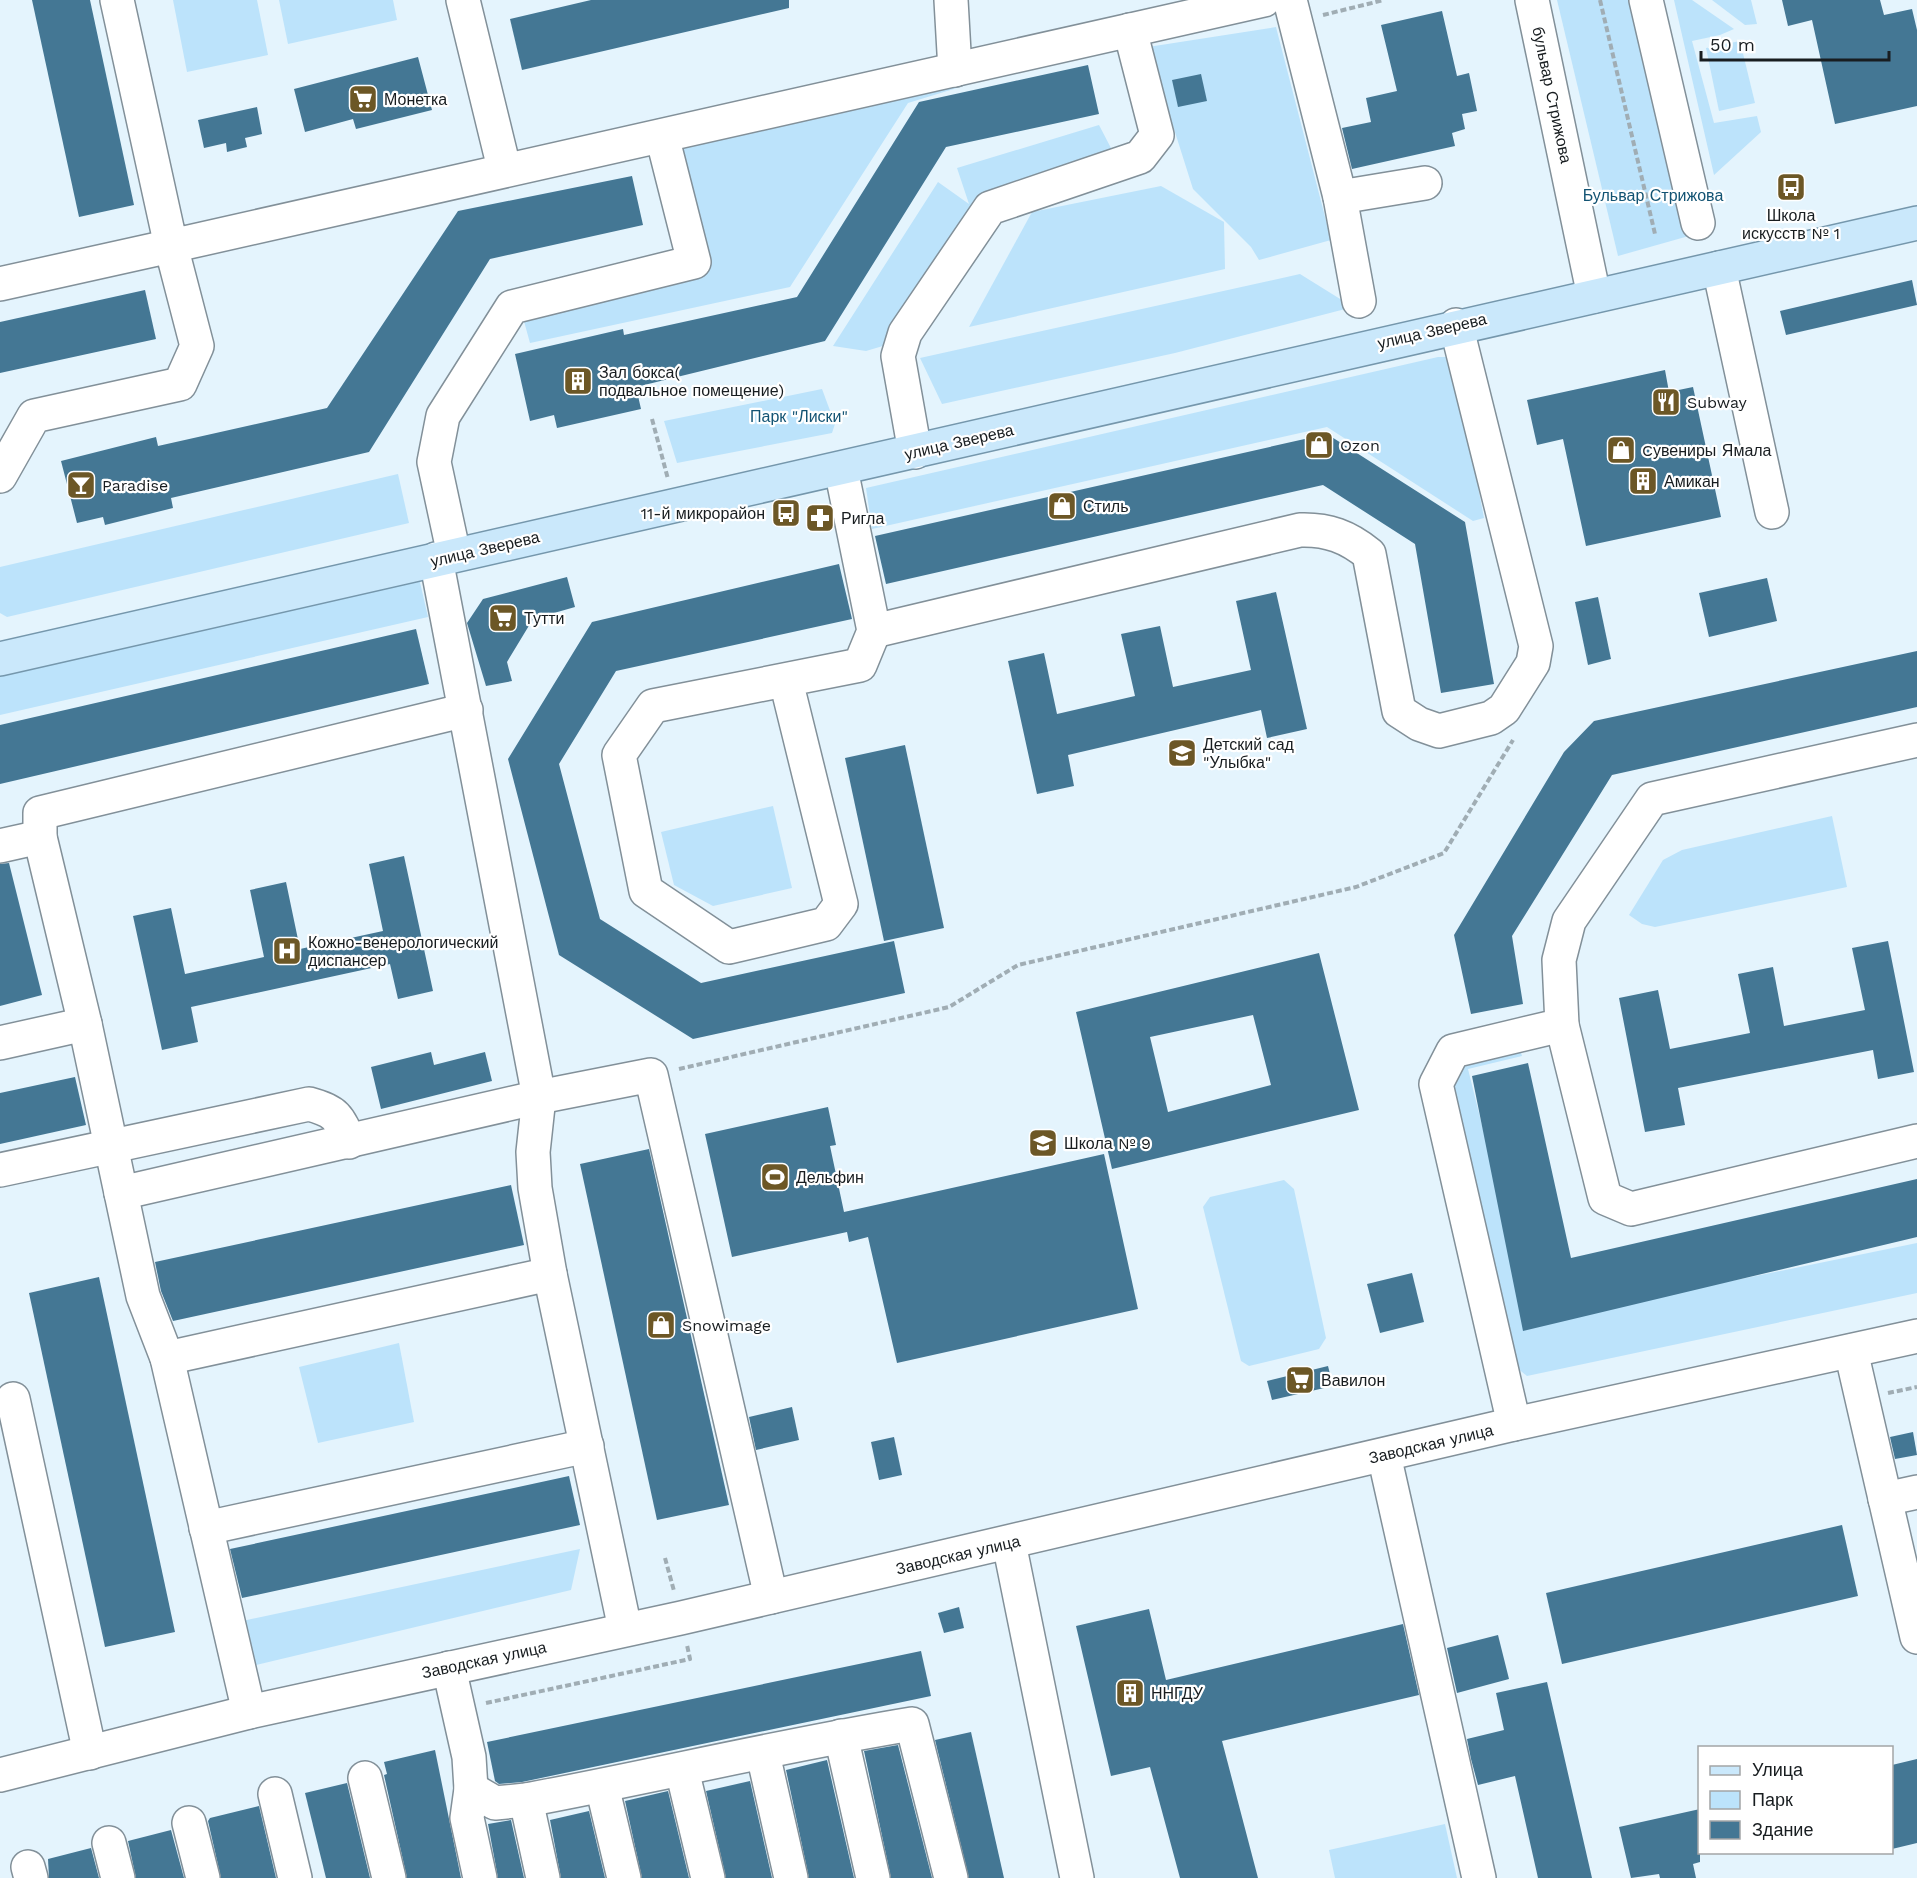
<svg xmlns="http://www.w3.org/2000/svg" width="1917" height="1878" font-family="'Work Sans',sans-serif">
<rect width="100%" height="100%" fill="#e4f4fd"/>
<g fill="#bce3fb">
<path d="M173,0H257L268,55L187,72Z"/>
<path d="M279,0H393L397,20L288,44Z"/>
<path d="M1557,0H1652L1710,230L1618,256Z"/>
<path d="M1674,0H1692L1734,29L1720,35L1692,41L1714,123L1757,116L1761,132L1714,175Z"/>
<path d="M1712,0H1751L1757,24L1745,25Z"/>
<path d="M1276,27L1331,240L1259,260L1251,247L1193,189L1148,47Z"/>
<path d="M1740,41L1755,103L1719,111L1706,48Z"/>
<path d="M1081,50L908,103L790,287L530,343L522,314L701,275L680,142Z"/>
<path d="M1099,125L1112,150L1007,191L965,215L897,321L893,343L866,351L833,346L938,182L969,204L957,168Z"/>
<path d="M1161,186L1224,222L1225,269L969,327L1032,212Z"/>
<path d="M1300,274L1353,307L1175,353L942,404L920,358Z"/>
<path d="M1438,357H1448L1455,366L1484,518L1473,521L1327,427L872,529L866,488Z"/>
<path d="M822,389L835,424L832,433L677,463L664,421Z"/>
<path d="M398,474L409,523L7,617L0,613V567Z"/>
<path d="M419,578L428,617L0,715V676Z"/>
<path d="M773,806L792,888L713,906L674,885L661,832Z"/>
<path d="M1832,816L1847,887L1655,927L1642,924L1629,915L1663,860L1682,850Z"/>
<path d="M1519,1046L1522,1056L1468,1069L1531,1322L1917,1243V1293L1527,1376L1516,1367L1446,1085L1464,1057Z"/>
<path d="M1284,1180L1294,1189L1326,1338L1319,1349L1249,1366L1241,1361L1203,1207L1210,1197Z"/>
<path d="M399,1343L414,1422L318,1443L299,1367Z"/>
<path d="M580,1549L571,1590L244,1668L233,1623Z"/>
<path d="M1445,1824L1457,1878H1335L1329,1850Z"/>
</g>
<g fill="#447794" fill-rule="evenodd">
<path d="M32,0H90L134,205L79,217Z"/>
<path d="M591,0H789V8L522,70L510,19Z"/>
<path d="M1782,0H1880L1884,15L1912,9L1917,30V106L1835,124L1812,20L1788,26Z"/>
<path d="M1442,11L1457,76L1469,73L1477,111L1462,114L1465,129L1452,133L1455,146L1352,169L1342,128L1371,122L1366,98L1397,91L1381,25Z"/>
<path d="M418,57L432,110L356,129L353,119L305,132L294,89Z"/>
<path d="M1088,65L1099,114L946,147L825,341L636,387L641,409L557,428L554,415L530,421L515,354L623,329L624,335L797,297L919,102Z"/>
<path d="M1201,74L1207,101L1178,107L1172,80Z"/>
<path d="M257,107L262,134L245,138L247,147L227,152L226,143L204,148L198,120Z"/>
<path d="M632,176L643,225L490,259L369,452L171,498L173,508L105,525L103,517L77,523L61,461L156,437L158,446L327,408L458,211Z"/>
<path d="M1912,280L1917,305L1786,335L1780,311Z"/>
<path d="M145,290L156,339L0,373V322Z"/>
<path d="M1665,370L1669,392L1693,387L1721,517L1586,546L1563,439L1537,445L1527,400Z"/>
<path d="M1327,434L1465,522L1494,684L1441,693L1415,544L1323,485L886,584L875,536Z"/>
<path d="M839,564L852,619L616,671L559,764L600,919L701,983L894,941L905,993L693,1039L559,955L508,759L592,622Z"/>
<path d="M567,577L575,607L533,619L507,662L512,681L486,686L467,623L483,599Z"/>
<path d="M1767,578L1777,621L1709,637L1699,593Z"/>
<path d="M1276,592L1307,729L1267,738L1261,710L1068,755L1074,786L1037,794L1008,661L1044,653L1057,714L1135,696L1121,634L1160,626L1173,687L1251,670L1236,601Z"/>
<path d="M1598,597L1611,659L1588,665L1575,602Z"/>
<path d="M416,629L429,684L0,784V725Z"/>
<path d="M1917,651V707L1612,775L1512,936L1523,1004L1471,1014L1454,935L1564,752L1594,721Z"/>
<path d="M905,745L944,928L884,941L845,758Z"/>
<path d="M404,856L433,991L398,999L390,964L191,1007L198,1042L162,1050L133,916L171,908L185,974L264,957L250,890L286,882L300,949L383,931L369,864Z"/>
<path d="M9,863L42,995L0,1006V864Z"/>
<path d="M1888,941L1914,1072L1878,1079L1873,1050L1678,1088L1685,1125L1645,1132L1619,998L1658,990L1670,1049L1750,1033L1738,974L1773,967L1784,1026L1865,1010L1852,948Z"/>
<path d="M1319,953L1359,1110L1112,1169L1076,1012ZM1253,1015L1271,1085L1168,1112L1150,1037Z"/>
<path d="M431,1052L434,1065L485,1052L492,1081L381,1109L371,1067Z"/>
<path d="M1528,1063L1571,1258L1917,1179V1237L1523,1331L1472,1076Z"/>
<path d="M75,1077L86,1125L0,1144V1093Z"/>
<path d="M828,1107L836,1145L830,1146L844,1212L1104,1154L1138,1309L897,1363L868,1237L849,1242L847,1232L732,1257L705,1134Z"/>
<path d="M649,1149L729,1505L657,1520L580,1164Z"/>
<path d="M511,1185L524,1245L173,1321L161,1291L155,1262Z"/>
<path d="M1412,1273L1424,1322L1380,1333L1367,1284Z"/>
<path d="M99,1277L175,1632L105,1647L29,1293Z"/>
<path d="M1328,1366L1333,1386L1272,1400L1267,1381Z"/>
<path d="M792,1407L799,1440L756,1450L749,1417Z"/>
<path d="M1913,1432L1917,1455L1895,1459L1890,1437Z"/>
<path d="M894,1437L902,1475L879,1480L871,1442Z"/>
<path d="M569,1476L580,1525L242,1598L230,1549Z"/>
<path d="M1842,1525L1858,1596L1562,1664L1546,1593Z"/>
<path d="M959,1607L964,1628L944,1633L938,1613Z"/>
<path d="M1149,1609L1166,1680L1403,1624L1419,1695L1222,1741L1258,1878H1180L1150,1767L1111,1776L1076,1626Z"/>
<path d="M1498,1635L1509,1679L1457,1693L1447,1648Z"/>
<path d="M921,1651L931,1696L522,1782L499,1784L495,1781L487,1742Z"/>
<path d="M1547,1682L1592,1878H1538L1515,1776L1478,1785L1471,1759L1467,1739L1504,1730L1496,1693Z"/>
<path d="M971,1732L1004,1878H969L935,1740Z"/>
<path d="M898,1745L932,1878H891L864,1751Z"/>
<path d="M435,1750L461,1878H407L384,1775L387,1774L384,1762Z"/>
<path d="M1917,1759V1843L1892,1849V1765Z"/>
<path d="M827,1760L854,1878H809L786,1770Z"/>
<path d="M750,1781L772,1878H726L706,1791Z"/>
<path d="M347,1783L370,1878H326L305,1793Z"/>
<path d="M668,1791L689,1878H642L625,1801Z"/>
<path d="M259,1806L276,1878H221L208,1821L210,1818Z"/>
<path d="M1700,1809V1862L1693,1864L1696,1878H1660L1659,1874L1631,1878L1619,1827Z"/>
<path d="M589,1811L605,1878H561L550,1820Z"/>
<path d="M511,1820L524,1878H498L488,1824Z"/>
<path d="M171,1830L184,1878H136L128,1841Z"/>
<path d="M91,1848L99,1878H49L48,1859Z"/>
</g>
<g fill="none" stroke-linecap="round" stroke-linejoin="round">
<g stroke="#829099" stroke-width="36">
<g id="minor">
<path d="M117,0L171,246C535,161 900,82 1264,0"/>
<path d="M463,0L504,168"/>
<path d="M951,0L955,70"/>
<path d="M1290,0L1340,197L1359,301"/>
<path d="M1532,0L1594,296"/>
<path d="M1646,0L1698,223"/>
<path d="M1340,197L1425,183"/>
<path d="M1719,268L1772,512"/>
<path d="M0,284L171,246L197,346L180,384L34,416L0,476"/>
<path d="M915,452L898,356L905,333L990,208L1140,157L1157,135L1130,30"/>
<path d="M454,555L434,462L443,416L512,307L694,262L662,136"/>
<path d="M436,559L539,1097L533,1152L535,1188L550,1274L625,1629"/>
<path d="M874,631L1300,530C1328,529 1348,537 1369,554L1399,711L1419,724L1439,731L1491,718L1504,709L1533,663L1536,646L1456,325"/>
<path d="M786,681L841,904L826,924L729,947L646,891L619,755L653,706L860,665L874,631L841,469"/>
<path d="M0,846L40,837"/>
<path d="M85,1024L143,1296L167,1358L249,1712"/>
<path d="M1562,1025L1605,1198L1631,1209L1917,1141"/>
<path d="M0,1043L85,1024L40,837V813L466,710"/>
<path d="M0,1170L309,1104C336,1111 339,1117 349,1142"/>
<path d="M121,1193L539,1097L651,1075L771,1597"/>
<path d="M1851,1351L1917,1637"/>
<path d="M167,1358L550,1274"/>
<path d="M13,1399L90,1753"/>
<path d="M1514,1424L1436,1084L1453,1051L1562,1025L1559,960L1569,921L1652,799L1917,740"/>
<path d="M1384,1455L1479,1878"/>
<path d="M1885,1499L1917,1492"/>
<path d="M206,1528L587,1446"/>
<path d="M1009,1543L1077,1878"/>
<path d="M449,1668L469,1757L471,1789L467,1818L480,1878"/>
<path d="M841,1736L873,1878"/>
<path d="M763,1754L791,1878"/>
<path d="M682,1770L708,1878"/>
<path d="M0,1775L249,1712L681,1618L1514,1424L1917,1336"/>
<path d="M365,1778L389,1878"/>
<path d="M602,1786L624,1878"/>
<path d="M471,1789L495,1803L526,1800C655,1776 783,1745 912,1724L951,1878"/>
<path d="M275,1794L295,1878"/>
<path d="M526,1800L543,1878"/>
<path d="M189,1823L203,1878"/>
<path d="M109,1843L118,1878"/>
<path d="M28,1867L31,1878"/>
</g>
</g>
<g stroke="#7597ac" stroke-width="36">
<path id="major" d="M0,659C639,513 1278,367 1917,223"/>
</g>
<g stroke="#a0adb4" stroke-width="4" stroke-dasharray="6 3" stroke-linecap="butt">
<path d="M1600,0L1655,234"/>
<path d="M1323,15L1384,0"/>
<path d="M652,419L668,479"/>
<path d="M679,1069L949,1007L1018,965L1356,887L1444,853L1513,740"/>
<path d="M1888,1393L1917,1387"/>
<path d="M665,1558L674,1591"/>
<path d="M486,1703L690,1659L687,1645"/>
</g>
<use href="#minor" stroke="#fff" stroke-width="33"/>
<use href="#major" stroke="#cae8fb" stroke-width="33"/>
</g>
<defs>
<g id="supermarket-square" transform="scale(1.5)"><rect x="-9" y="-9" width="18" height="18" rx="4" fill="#6c5726" stroke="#fff"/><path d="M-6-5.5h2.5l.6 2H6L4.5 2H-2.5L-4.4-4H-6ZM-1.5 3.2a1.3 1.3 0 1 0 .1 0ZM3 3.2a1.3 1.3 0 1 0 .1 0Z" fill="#fff"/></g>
<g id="bus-square" transform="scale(1.5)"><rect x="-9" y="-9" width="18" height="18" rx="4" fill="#6c5726" stroke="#fff"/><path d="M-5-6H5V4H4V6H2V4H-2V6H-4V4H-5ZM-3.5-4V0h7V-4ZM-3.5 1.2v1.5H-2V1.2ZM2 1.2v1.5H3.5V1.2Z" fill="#fff"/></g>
<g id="building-square" transform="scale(1.5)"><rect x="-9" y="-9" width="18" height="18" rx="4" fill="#6c5726" stroke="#fff"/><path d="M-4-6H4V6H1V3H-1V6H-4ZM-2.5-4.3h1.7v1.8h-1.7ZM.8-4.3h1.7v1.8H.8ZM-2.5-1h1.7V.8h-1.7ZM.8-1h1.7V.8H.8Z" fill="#fff"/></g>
<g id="restaurant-square" transform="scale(1.5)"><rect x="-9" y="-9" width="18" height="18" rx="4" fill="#6c5726" stroke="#fff"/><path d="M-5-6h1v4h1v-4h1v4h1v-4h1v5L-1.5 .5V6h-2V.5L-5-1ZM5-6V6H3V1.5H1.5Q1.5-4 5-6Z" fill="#fff"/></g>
<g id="shop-square" transform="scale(1.5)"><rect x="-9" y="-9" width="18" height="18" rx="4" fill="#6c5726" stroke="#fff"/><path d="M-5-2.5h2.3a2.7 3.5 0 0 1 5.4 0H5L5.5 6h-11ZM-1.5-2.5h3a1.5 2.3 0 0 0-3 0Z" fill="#fff"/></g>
<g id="bar-square" transform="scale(1.5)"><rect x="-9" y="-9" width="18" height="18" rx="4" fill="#6c5726" stroke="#fff"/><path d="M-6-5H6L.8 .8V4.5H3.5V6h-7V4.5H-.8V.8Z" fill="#fff"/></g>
<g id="pharmacy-square" transform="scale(1.5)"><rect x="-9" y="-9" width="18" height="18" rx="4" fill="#6c5726" stroke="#fff"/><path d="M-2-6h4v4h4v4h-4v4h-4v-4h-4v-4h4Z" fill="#fff"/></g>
<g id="school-square" transform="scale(1.5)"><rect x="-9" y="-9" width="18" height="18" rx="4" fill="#6c5726" stroke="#fff"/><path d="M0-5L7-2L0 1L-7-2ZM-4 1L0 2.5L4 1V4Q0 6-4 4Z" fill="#fff"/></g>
<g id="hospital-square" transform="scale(1.5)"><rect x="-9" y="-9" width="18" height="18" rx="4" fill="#6c5726" stroke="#fff"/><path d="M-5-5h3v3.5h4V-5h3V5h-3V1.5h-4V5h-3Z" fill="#fff"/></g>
<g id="stadium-square" transform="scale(1.5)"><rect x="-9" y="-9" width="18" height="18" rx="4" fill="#6c5726" stroke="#fff"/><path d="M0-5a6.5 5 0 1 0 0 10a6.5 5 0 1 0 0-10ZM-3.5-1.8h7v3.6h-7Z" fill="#fff"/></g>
</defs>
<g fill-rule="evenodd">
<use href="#supermarket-square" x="363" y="99"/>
<use href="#bus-square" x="1791" y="187"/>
<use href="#building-square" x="578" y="381"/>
<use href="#restaurant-square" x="1666" y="402"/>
<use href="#shop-square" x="1319" y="445"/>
<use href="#shop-square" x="1621" y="450"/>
<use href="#building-square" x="1643" y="481"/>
<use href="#bar-square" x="81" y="485"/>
<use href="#shop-square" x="1062" y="506"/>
<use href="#bus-square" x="786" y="513"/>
<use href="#pharmacy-square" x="820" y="518"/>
<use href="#supermarket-square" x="503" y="618"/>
<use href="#school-square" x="1182" y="753"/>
<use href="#hospital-square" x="287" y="951"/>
<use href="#school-square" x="1043" y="1143"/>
<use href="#stadium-square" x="775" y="1177"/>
<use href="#shop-square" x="661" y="1325"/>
<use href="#supermarket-square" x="1300" y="1380"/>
<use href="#building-square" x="1130" y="1693"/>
</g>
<g text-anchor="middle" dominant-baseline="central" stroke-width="4.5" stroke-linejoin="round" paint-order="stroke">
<g font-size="16" fill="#181d20" stroke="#fff">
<text transform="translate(1552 95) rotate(78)">бульвар Стрижова</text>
<text transform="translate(1432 331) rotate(-13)">улица Зверева</text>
<text transform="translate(959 442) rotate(-13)">улица Зверева</text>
<text transform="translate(485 549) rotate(-13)">улица Зверева</text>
<text transform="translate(1431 1444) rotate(-13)">Заводская улица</text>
<text transform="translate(958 1555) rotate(-13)">Заводская улица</text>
<text transform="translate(484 1660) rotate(-12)">Заводская улица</text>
</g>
<g font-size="16" fill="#181d20" stroke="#fff" text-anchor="start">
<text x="384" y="99">Монетка</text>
<text x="1791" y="215" text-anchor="middle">Школа<tspan x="1791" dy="18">искусств № 1</tspan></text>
<text x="599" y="372">Зал бокса(<tspan x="599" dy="18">подвальное помещение)</tspan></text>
<text x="1687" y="402">Subway</text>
<text x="1340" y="445">Ozon</text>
<text x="1642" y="450">Cувениры Ямала</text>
<text x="1664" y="481">Амикан</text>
<text x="102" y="485">Paradise</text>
<text x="1083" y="506">Стиль</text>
<text x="765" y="513" text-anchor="end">11-й микрорайон</text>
<text x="841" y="518">Ригла</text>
<text x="524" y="618">Тутти</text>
<text x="1203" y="744">Детский сад<tspan x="1203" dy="18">"Улыбка"</tspan></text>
<text x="308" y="942">Кожно-венерологический<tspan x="308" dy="18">диспансер</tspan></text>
<text x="1064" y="1143">Школа № 9</text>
<text x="796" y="1177">Дельфин</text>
<text x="682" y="1325">Snowimage</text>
<text x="1321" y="1380">Вавилон</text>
<text x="1151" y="1693">ННГДУ</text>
</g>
<g font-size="16" fill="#125373" stroke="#fff">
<text x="1653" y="195">Бульвар Стрижова</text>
<text x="799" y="416">Парк "Лиски"</text>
</g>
</g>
<rect x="1698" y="1746" width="195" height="108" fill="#ffffff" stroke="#a3a5a6" stroke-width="1.5"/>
<rect x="1710" y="1766" width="30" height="9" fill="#cae8fb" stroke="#a3a5a6" stroke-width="1.5"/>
<text x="1752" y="1776" font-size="18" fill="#181d20">Улица</text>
<rect x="1710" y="1791" width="30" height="18" fill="#bce3fb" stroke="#a3a5a6" stroke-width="1.5"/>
<text x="1752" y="1806" font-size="18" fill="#181d20">Парк</text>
<rect x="1710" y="1821" width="30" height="18" fill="#447794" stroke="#a3a5a6" stroke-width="1.5"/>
<text x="1752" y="1836" font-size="18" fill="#181d20">Здание</text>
<path d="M1701 51v9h188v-9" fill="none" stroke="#181d20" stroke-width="3"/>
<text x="1710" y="51" font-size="18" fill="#181d20" stroke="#ffffff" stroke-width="4.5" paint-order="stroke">50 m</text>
</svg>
